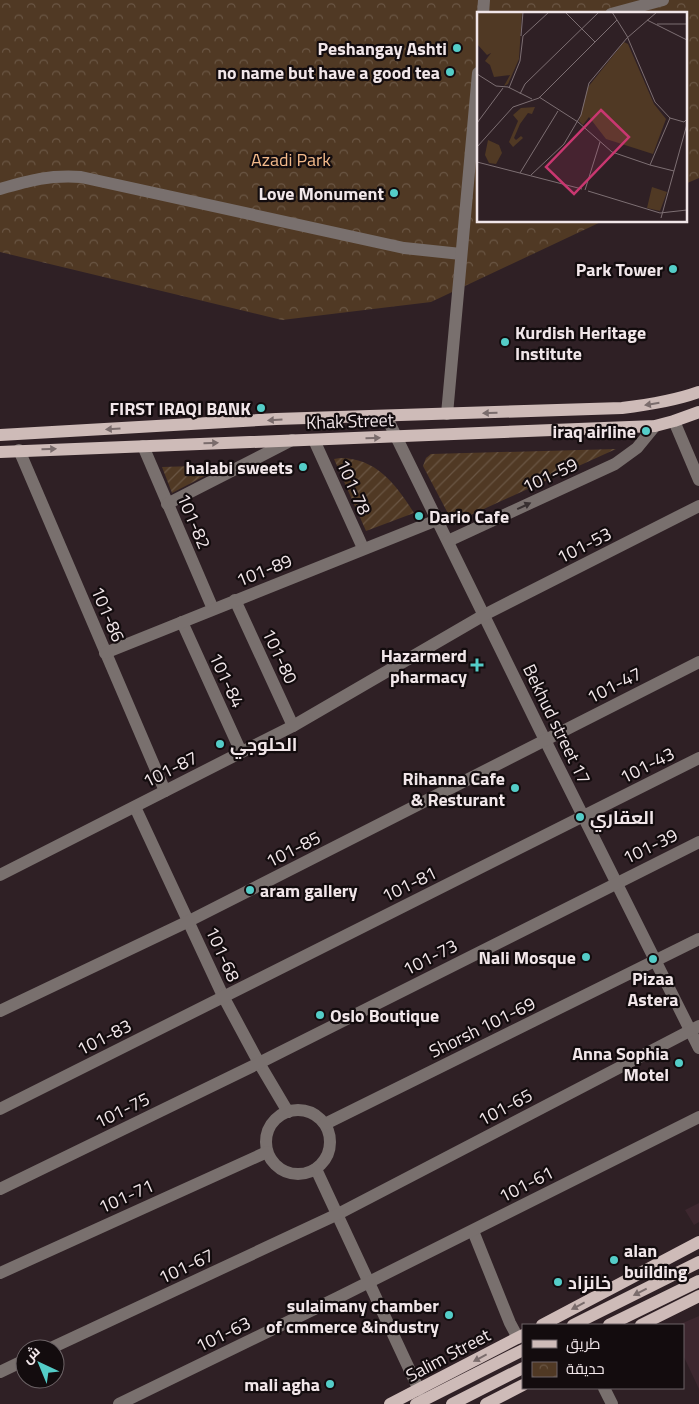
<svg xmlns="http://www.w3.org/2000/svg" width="699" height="1404" font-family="'Titillium Web',Cairo,sans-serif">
<defs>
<pattern id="park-crowns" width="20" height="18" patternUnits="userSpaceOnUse" patternTransform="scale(1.25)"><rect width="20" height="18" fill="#503924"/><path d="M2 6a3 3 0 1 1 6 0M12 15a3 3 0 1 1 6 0" fill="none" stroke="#6a5644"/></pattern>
<pattern id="garden-furrows" width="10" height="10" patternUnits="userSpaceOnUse" patternTransform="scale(1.25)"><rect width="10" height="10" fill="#503924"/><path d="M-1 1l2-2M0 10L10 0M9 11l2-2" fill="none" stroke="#6a5644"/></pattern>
</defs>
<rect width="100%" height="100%" fill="#2f2025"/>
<g fill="#3d272f">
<path d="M699,1203V1222L694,1225L685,1210Z"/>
<path d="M699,1316V1389L683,1355V1325H678Z"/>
</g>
<path fill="url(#park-crowns)" d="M0,0H699V178L685,184V14H478V221H603L431,302L282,320L0,252Z"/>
<g fill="url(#garden-furrows)">
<path d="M616,449L453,523L423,466L426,458L431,454Z"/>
<path d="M340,458C377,458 396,485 414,513L366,531L334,459Z"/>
<path d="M226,465L172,493L162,467Z"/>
</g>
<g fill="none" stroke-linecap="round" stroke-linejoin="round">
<g stroke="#79706e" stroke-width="12">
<path d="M483,14L484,0"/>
<path d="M611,14L663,0"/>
<path d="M0,189C31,180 49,175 81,177L404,248L461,254"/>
<path d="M447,414L478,73"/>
<path d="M386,416L545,740L699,1048"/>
<path d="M674,421L699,480"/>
<path d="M314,440L363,548"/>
<path d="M143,446L213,609"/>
<path d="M19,450L165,791"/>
<path d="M167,504L292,440"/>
<path d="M448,541L615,464L637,448L655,426"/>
<path d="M235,600L293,726"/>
<path d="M182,622L241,752"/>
<path d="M105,653L437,520"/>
<path d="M135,807L223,996L259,1063L288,1112"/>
<path d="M0,875L293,726L484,615L699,506"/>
<path d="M0,1011L189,921L699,662"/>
<path d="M0,1109L699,758"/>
<circle cx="298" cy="1142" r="32"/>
<path d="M325,1124L699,939"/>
<path d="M316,1169L419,1390"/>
<path d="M0,1189L259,1063L699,842"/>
<path d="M473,1231L510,1323L518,1338"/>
<path d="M0,1273L267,1152"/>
<path d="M49,1349L338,1214L699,1026"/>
<path d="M0,1372L25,1360"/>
<path d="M604,1388L612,1404"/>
<path d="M119,1404L339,1297L699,1117"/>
</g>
<g stroke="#cebbb8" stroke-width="12">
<path d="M0,435L276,419L622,408C648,405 674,401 699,392"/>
<path d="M0,452L655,426L674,421L699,412"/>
<path d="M542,1325L699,1242"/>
<path d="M573,1325L699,1262"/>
<path d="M609,1325L699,1281"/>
<path d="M641,1325L699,1296"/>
<path d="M390,1404L523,1335"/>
<path d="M416,1404L523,1350"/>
<path d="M452,1404L523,1368"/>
<path d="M486,1404L523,1385"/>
</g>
</g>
<defs><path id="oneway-solid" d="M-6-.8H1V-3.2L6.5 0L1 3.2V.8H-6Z" transform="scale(1.25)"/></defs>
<g fill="#7a6c6c">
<use href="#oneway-solid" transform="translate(652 404) rotate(171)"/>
<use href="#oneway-solid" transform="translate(490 413) rotate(178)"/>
<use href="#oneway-solid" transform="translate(275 420) rotate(177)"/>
<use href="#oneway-solid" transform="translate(113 429) rotate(177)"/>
<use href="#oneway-solid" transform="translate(373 438) rotate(-2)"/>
<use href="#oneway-solid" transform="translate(211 443) rotate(-2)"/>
<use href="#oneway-solid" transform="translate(49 449) rotate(-2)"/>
<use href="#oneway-solid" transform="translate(640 1292) rotate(153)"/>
<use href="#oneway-solid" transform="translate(578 1306) rotate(152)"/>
<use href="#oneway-solid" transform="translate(480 1358) rotate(152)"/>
</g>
<use fill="#372f30" href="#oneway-solid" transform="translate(524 506) rotate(-25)"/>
<g fill="#54cdc8" stroke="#130c0e" stroke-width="2">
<circle cx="457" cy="48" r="5"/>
<circle cx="450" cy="72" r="5"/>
<circle cx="394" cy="193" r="5"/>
<circle cx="673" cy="269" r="5"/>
<circle cx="505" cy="342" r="5"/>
<circle cx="261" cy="408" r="5"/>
<circle cx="646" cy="431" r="5"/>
<circle cx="303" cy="467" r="5"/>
<circle cx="419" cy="516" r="5"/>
<path d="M474.5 657.5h5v5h5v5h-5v5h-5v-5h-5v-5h5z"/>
<circle cx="220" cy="744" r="5"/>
<circle cx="515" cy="788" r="5"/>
<circle cx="580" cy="817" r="5"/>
<circle cx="250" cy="890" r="5"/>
<circle cx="586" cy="957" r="5"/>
<circle cx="653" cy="959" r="5"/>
<circle cx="320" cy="1015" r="5"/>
<circle cx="679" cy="1063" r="5"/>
<circle cx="614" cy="1260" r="5"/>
<circle cx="558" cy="1282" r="5"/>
<circle cx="449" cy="1315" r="5"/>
<circle cx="330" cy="1384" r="5"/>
</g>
<g text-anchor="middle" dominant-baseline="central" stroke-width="4.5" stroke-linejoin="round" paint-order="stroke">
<g font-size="18" font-weight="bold" fill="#f1e6e9" stroke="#130c0e" text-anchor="end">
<text x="447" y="48">Peshangay Ashti</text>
<text x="440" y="72">no name but have a good tea</text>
<text x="384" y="193">Love Monument</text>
<text x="663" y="269">Park Tower</text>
<text x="515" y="332" text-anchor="start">Kurdish Heritage<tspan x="515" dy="21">Institute</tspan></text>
<text x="251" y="408">FIRST IRAQI BANK</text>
<text x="636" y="431">iraq airline</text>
<text x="293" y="467">halabi sweets</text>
<text x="429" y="516" text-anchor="start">Dario Cafe</text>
<text x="467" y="655">Hazarmerd<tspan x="467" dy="21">pharmacy</tspan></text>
<text x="230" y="744" text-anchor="start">الحلوجي</text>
<text x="505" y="778">Rihanna Cafe<tspan x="505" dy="21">&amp; Resturant</tspan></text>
<text x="590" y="817" text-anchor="start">العقاري</text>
<text x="260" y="890" text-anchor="start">aram gallery</text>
<text x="576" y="957">Nali Mosque</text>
<text x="653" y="978" text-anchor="middle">Pizaa<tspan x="653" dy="21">Astera</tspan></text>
<text x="330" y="1015" text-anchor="start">Oslo Boutique</text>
<text x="669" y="1053">Anna Sophia<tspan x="669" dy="21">Motel</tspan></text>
<text x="624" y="1250" text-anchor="start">alan<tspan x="624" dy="21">building</tspan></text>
<text x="568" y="1282" text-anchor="start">خانزاد</text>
<text x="439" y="1305">sulaimany chamber<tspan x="439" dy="21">of cmmerce &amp;industry</tspan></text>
<text x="320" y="1384">mali agha</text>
</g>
<g font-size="18" fill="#f3ba8b" stroke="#130c0e">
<text x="291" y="159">Azadi Park</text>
</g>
<g font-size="18" fill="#f1e6e9" stroke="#130c0e">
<text transform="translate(350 421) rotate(-2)">Khak Street</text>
<text transform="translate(550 475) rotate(-25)">101-59</text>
<text transform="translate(354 487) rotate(66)">101-78</text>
<text transform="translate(194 521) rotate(67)">101-82</text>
<text transform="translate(584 545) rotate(-27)">101-53</text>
<text transform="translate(264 570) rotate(-22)">101-89</text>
<text transform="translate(108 614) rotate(67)">101-86</text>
<text transform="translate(280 656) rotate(65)">101-80</text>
<text transform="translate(227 680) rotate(65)">101-84</text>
<text transform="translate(614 685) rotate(-27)">101-47</text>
<text transform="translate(557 724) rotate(64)">Bekhud street 17</text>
<text transform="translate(647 765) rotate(-27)">101-43</text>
<text transform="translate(170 769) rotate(-27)">101-87</text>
<text transform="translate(650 846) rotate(-26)">101-39</text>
<text transform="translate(293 849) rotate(-27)">101-85</text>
<text transform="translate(409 884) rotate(-26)">101-81</text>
<text transform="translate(223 954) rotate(66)">101-68</text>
<text transform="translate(430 957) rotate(-27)">101-73</text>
<text transform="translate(482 1027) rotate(-26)">Shorsh 101-69</text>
<text transform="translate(104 1037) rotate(-27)">101-83</text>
<text transform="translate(505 1107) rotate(-28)">101-65</text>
<text transform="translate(122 1110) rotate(-26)">101-75</text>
<text transform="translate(526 1184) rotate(-27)">101-61</text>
<text transform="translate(126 1196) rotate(-24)">101-71</text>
<text transform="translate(186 1266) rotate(-25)">101-67</text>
<text transform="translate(223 1334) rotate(-26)">101-63</text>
<text transform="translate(448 1355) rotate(-28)">Salim Street</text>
</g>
</g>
<g transform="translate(477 12)">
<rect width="210" height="210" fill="#2f2025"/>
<path d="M0,0H45L42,47L31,72L27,74L33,63L17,65L13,53L8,49L14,41L10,43L0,32ZM58,95L55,102L51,101L43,112L37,126L39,128L44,124L46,126L36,135L32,130L41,109L36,103L44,96ZM11,128L22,133L25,141L19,152L12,151L8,143Z" fill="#503924"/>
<path d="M147,30L151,32L177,92L189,107L176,142L129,127L112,105L106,113L102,109L111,75ZM175,175L190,180L183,199L170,196Z" fill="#503924"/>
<path fill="none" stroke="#7d6f73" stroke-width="1" d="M88,0L118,30M135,0L150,24L178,90L193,106L207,110L210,107M170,8L210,28M180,12H210M44,24L46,0M0,62L19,74L31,75L55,87M32,76L43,49L46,24L72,0M43,82L48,72L122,0M62,85L101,110L135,140L173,153L193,106M0,111L26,76M0,135L36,95L62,86L140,8M0,150L105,177M173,153L197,159M43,161L81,99M54,163L87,132L104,103L112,71L150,26L180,0M108,178L123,130M111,179L183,201L210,198M184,206L210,112"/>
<path fill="#c93770" fill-opacity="0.15" stroke="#c93770" stroke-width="2.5" d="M124,98L152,125L97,182L69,155Z"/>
<rect width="210" height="210" fill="none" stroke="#f1e6e9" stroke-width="2.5"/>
</g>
<rect x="522" y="1324" width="162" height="65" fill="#130c0e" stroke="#6c6366"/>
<rect x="532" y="1340" width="25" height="8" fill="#cebbb8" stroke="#6c6366"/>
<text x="566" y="1349" font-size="15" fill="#f1e6e9">طريق</text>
<rect x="532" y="1362" width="25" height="15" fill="url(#park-crowns)" stroke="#6c6366"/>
<text x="566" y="1374" font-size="15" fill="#f1e6e9">حديقة</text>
<g transform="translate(40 1364) rotate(316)"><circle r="24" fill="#130c0e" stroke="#6c6366"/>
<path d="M0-4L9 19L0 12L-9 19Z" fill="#54cdc8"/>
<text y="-8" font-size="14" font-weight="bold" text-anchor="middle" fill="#f1e6e9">ش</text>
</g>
</svg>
